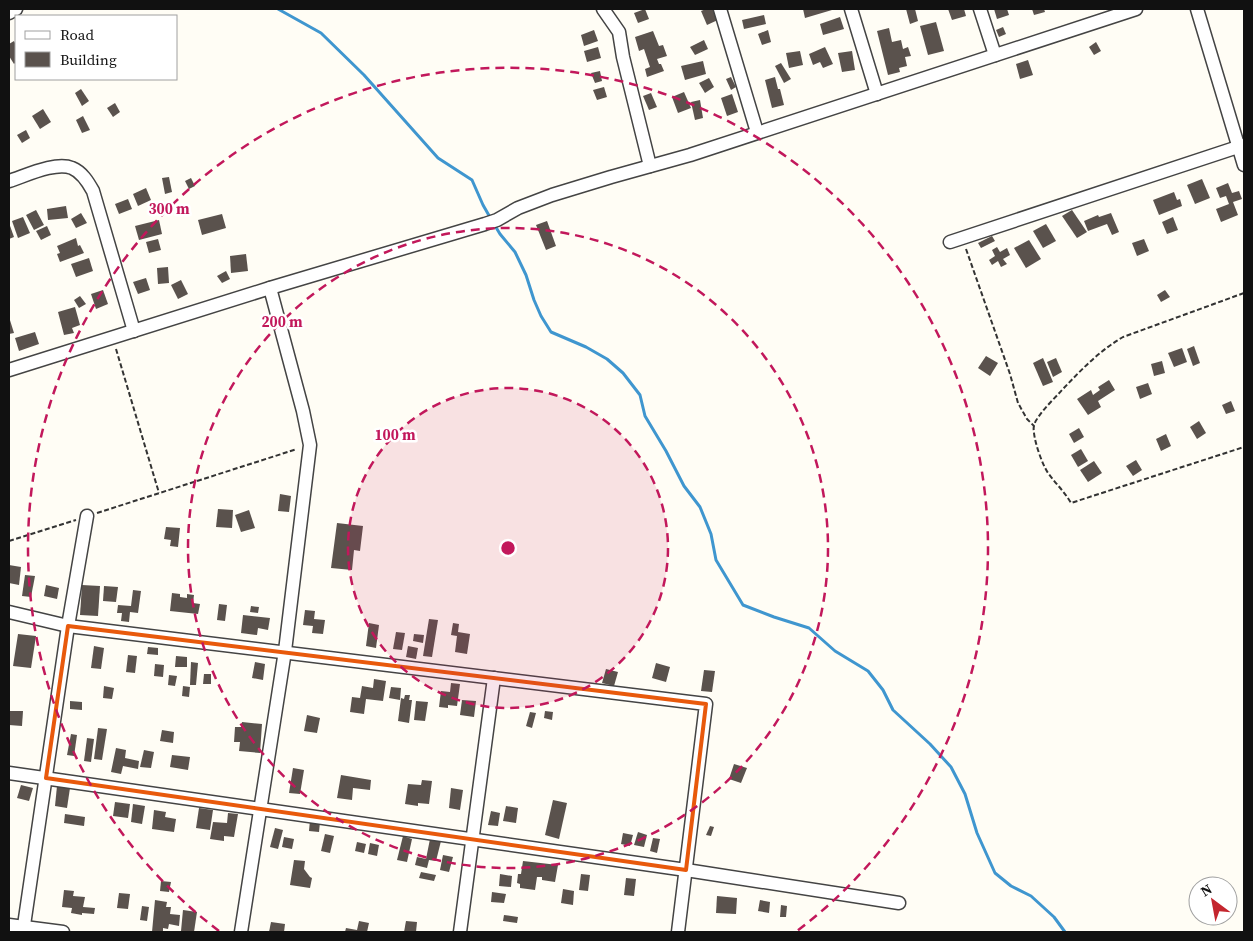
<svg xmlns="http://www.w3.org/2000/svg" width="1253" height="941" font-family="'Source Serif 4',serif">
<rect width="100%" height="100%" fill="#fffdf5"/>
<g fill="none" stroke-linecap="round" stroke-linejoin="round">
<g stroke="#3f96cf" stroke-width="3">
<path d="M278,9L321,33L364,75L438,158L472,180L483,205L491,219"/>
<path d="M494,224L500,234L515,252L526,275L534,300L541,316L551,332L586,347L607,359L623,373L640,395L645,416L666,451L684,486L700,507L711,534L716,560L743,605L774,617L809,628L835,651L868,671L883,690L893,710L930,744L951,767L965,794L977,833L995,873L1011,886L1031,896L1054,917L1065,932"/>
</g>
</g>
<g fill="#5a524d">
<path d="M645,9L649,19L638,23L634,13Z"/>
<path d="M706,9H716L720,19L707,25L701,11Z"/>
<path d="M803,9H832V10L805,18Z"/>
<path d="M906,9H915L918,21L910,24Z"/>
<path d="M948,9H964L966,16L952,20Z"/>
<path d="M994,9H1007L1009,15L997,19Z"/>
<path d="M1032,9H1044L1045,12L1034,15Z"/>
<path d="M764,15L766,24L744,29L742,20Z"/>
<path d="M840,17L844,29L823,35L820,24Z"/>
<path d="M936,22L944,51L928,55L920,26Z"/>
<path d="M1003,27L1006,34L999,37L996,30Z"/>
<path d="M889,28L892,42L901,40L903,49L908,47L911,56L905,57L907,66L899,68L900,72L888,75L877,31Z"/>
<path d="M594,30L598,41L584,46L581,35Z"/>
<path d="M768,30L771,42L762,45L758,34Z"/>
<path d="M653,31L659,46L663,45L667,56L657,59L659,64H661L664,71L647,77L645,69L650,67L644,49L639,51L635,37Z"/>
<path d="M704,40L708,49L695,55L690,47Z"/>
<path d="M14,41L16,45V62L14,64L9,56V44Z"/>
<path d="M1096,42L1101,51L1094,55L1089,47Z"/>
<path d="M598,47L601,58L587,62L584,51Z"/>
<path d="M825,47L833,64L823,68L820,62L813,65L809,54Z"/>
<path d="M800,51L803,65L789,68L786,53Z"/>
<path d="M852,51L855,70L842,72L838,53Z"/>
<path d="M1028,60L1033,75L1020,79L1016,64Z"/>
<path d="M703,61L706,74L685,80L681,66Z"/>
<path d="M781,63L791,79L784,83L775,66Z"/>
<path d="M600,71L602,81L595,83L591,73Z"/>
<path d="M731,77L736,87L731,90L726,79Z"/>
<path d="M775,77L778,89H780L784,105L772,108L765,80Z"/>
<path d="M709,78L714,87L705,93L699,83Z"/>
<path d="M604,87L607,97L597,100L593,90Z"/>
<path d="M81,89L89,101L82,106L75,93Z"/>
<path d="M684,92L691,108L678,113L672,97Z"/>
<path d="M651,93L657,107L649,110L643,96Z"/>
<path d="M732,94L738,112L727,116L721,98Z"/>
<path d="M700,100L703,118L695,120L691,102Z"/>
<path d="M115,103L120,112L113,117L107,108Z"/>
<path d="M43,109L51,122L40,129L32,116Z"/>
<path d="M83,116L90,130L82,133L76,120Z"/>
<path d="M26,130L30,138L22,143L17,135Z"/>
<path d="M169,177L172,192L165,194L162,178Z"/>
<path d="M191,178L195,186L189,189L185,181Z"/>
<path d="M1202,179L1210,198L1195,204L1187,185Z"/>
<path d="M1228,183L1232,193L1239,191L1242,199L1233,202L1238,215L1221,222L1216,209L1229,204L1226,196L1220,198L1216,188Z"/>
<path d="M146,188L151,200L138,206L133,194Z"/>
<path d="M1174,192L1177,200L1180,199L1182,206L1159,215L1153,200Z"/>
<path d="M128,199L132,209L119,214L115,204Z"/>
<path d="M66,206L68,218L48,220L47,209Z"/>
<path d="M36,210L44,225L34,230L26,215Z"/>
<path d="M1072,210L1087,232L1077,238L1062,216Z"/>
<path d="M81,213L87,223L76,228L71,219Z"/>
<path d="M1111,213L1119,232L1112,235L1107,224L1088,231L1084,221L1098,215L1099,217Z"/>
<path d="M222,214L226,228L202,235L198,220Z"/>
<path d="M23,217L30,233L18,238L12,221Z"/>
<path d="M1173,217L1178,230L1167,234L1162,222Z"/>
<path d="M159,220L162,234L139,240L135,226Z"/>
<path d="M547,221L556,246L546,250L536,225Z"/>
<path d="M9,223L14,237L9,239Z"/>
<path d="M1046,224L1056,241L1043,248L1033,231Z"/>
<path d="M47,226L51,235L41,240L36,231Z"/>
<path d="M992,236L995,241L981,248L978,243Z"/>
<path d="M76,238L78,246L80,245L84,253L60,262L57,254L60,253L57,246Z"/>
<path d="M158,239L161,250L149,253L146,242Z"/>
<path d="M1144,239L1149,251L1137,256L1132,243Z"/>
<path d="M1029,240L1041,259L1026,268L1014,248Z"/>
<path d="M997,247L1000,252L1007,248L1010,255L1003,259L1007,264L1001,267L998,261L992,265L989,260L995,256L992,250Z"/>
<path d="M246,254L248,271L231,273L230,256Z"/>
<path d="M89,258L93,271L76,277L71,264Z"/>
<path d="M168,267L169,283L158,284L157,268Z"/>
<path d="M226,271L230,279L222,283L217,276Z"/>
<path d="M146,278L150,290L138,294L133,282Z"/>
<path d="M181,280L188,294L178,299L171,285Z"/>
<path d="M103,290L108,304L96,309L91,294Z"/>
<path d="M1165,290L1170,297L1161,302L1157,295Z"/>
<path d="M80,296L86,304L79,308L74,300Z"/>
<path d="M75,307L80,325L72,328L74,333L64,335L58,312Z"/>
<path d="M9,317L14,333L9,334Z"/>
<path d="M35,332L39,344L19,351L15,338Z"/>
<path d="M1194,346L1200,363L1193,366L1187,349Z"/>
<path d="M1182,348L1187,362L1174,367L1168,353Z"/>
<path d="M986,356L998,363L990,376L978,368Z"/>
<path d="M1043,358L1053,382L1043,386L1033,363Z"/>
<path d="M1056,358L1062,372L1053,377L1047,362Z"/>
<path d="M1162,361L1165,373L1154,376L1151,364Z"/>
<path d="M1109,380L1115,390L1098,401L1101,407L1088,415L1077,399L1091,390L1093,395L1100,390L1098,387Z"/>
<path d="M1148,383L1152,394L1140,399L1136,387Z"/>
<path d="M1231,401L1235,411L1226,414L1222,405Z"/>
<path d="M1199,421L1206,433L1197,439L1190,427Z"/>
<path d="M1079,428L1084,437L1074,443L1069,434Z"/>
<path d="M1166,434L1171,446L1161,451L1156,439Z"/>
<path d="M1081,449L1088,461L1078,467L1071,455Z"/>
<path d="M1136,460L1142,470L1133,476L1126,466Z"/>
<path d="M1094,461L1102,473L1088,482L1080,470Z"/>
<path d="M280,494L291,496L289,512L278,511Z"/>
<path d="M218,509L233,510L232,528L216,527Z"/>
<path d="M249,510L255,528L241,532L235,515Z"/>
<path d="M337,523L363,526L360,551L354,550L352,570L331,568Z"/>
<path d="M166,527L180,528L178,547L170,546L171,540L164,539Z"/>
<path d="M9,565L21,567L19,585L9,583Z"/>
<path d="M25,575L35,576L31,597L22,596Z"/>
<path d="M46,585L59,588L57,599L44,596Z"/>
<path d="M82,585L100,586L98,616L80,615Z"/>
<path d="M104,586L118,587L116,602L103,601Z"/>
<path d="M133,590L141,591L138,613L130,612L129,622L121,621L122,613H117L118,605L131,606Z"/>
<path d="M172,593L180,594V597L187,598V594L194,595L193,603L200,604L198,614L170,611Z"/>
<path d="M219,604L227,605L225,621L217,620Z"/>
<path d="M251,606L259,607L258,613L250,612Z"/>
<path d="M305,610L315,611L314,619L325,620L323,634L312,633L313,626L303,625Z"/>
<path d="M243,615L270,618L268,630L258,628L257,635L241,633Z"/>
<path d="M429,619L438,620L432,657L423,656Z"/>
<path d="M369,623L379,625L376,648L366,646Z"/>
<path d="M453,623L459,624L458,632L470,634L467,654L455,652L457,636L451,635Z"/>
<path d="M396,632L405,633L402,650L393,649Z"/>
<path d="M18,634L36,636L31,668L13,666Z"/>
<path d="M414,634L424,635L423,643L413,641Z"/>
<path d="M94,646L104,648L101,669L91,668Z"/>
<path d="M408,646L418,648L416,659L406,657Z"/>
<path d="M148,647L158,648V655L147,654Z"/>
<path d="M128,655L137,656L135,673L126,672Z"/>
<path d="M176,656L187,657V667H175Z"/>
<path d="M191,662L198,663L196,685H190Z"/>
<path d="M255,662L265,664L263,680L252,678Z"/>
<path d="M656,663L670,667L666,682L652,678Z"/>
<path d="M155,664L164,665L163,677L154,676Z"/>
<path d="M606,669L618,672L614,686L602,683Z"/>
<path d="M704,670L715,671L712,692L701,691Z"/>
<path d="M204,674H211V684H203Z"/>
<path d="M169,675L177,676L175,686L168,685Z"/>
<path d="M374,679L386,681L383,701L366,699L364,714L350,712L352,697L360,698L362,686L373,688Z"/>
<path d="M451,683L460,684L457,706L448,705V708L439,707L441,691L450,692Z"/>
<path d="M104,686L114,688L112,699L103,698Z"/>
<path d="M183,686L190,687L189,697L182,696Z"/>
<path d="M391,687L401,688L400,700L389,698Z"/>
<path d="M405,695H410L409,700H412L409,723L398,721L401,698L404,699Z"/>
<path d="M462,700L476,701L474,717L460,715Z"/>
<path d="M70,701L82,702V710L70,709Z"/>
<path d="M416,701L428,702L425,721L414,720Z"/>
<path d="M9,711H23L22,726L9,725Z"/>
<path d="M545,711L553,712L552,720L544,718Z"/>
<path d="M530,712L536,713L532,728L526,726Z"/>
<path d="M307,715L320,718L317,733L304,731Z"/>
<path d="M242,722L262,724L260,753L239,751L240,742H234L235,727H241Z"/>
<path d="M98,728L107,729L102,760L94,759Z"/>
<path d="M162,730L174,732L173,743L160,741Z"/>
<path d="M71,734L77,735L74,756L67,755Z"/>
<path d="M87,738L94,739L91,762L84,761Z"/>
<path d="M116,748L126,750L125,758L139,761L138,769L123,766L121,774L111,772Z"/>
<path d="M144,750L154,752L151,768L140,767Z"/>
<path d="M172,755L190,757L188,770L170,767Z"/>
<path d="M734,764L747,768L741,783L729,779Z"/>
<path d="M293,768L304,770L300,794L289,793Z"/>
<path d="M341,775L371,780L370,790L353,788L352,800L337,798Z"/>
<path d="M422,780L432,781L429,804L418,803V806L405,804L408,784L421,785Z"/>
<path d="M21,785L33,788L29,801L17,798Z"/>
<path d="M57,786L70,788L67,808L55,806Z"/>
<path d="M451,788L463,790L460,810L449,808Z"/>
<path d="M553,800L567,803L559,839L545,835Z"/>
<path d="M115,802L130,804L128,818L113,816Z"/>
<path d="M133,804L145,806L142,824L131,822Z"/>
<path d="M506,806L518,808L516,823L503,821Z"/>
<path d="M199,808L213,810L210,830L196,828Z"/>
<path d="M154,810L166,812L165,817L176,819L174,832L152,829Z"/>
<path d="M491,811L500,813L498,826L488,825Z"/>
<path d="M228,813L238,814L234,837L224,836V841L210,839L213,822L227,823Z"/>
<path d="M65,814L85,817L84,826L64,823Z"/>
<path d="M310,820L320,822L319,832L309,831Z"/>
<path d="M710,826L714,827L711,836L706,835Z"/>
<path d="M275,828L283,830L278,849L270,847Z"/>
<path d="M638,832L647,835L644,847L634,845Z"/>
<path d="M623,833L633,835L630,846L621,844Z"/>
<path d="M325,834L334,836L330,853L321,851Z"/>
<path d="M403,836L412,839L407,862L397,860Z"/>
<path d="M284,837L294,839L292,849L282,847Z"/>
<path d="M653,838L660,839L657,853L650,851Z"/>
<path d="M430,839L441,841L436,861L429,860L427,868L415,865L417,857L426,859Z"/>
<path d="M357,842L366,844L364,853L355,851Z"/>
<path d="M370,843L379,845L377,856L368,854Z"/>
<path d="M443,855L453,857L449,872L440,870Z"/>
<path d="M294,860L305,861L304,869L310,877L312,878L310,888L290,885Z"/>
<path d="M523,861L558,865L555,882L542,880V877H537L535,890L520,888V884L517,883L518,874H521Z"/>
<path d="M421,872L436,875L434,881L419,878Z"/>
<path d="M500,874L512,876L511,887L499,886Z"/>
<path d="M581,874L590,875L588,891L579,890Z"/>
<path d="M626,878L636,879L634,896L624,895Z"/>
<path d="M161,881L171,882L169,892L160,891Z"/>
<path d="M563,889L574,891L573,905L561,903Z"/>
<path d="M64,890L74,891L73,896L85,897L83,907L95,908L94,914L82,913V915L71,913L72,908L62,907Z"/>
<path d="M492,892L506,894L504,903L491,902Z"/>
<path d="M119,893L130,894L128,909L117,908Z"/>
<path d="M717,896L737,898L736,914L716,913Z"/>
<path d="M155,900L167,902L166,907H171L170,914L180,915L179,926L169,924L168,929L163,928V932H152Z"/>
<path d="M760,900L770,902L769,913L758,911Z"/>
<path d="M781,905L787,906L786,917H780Z"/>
<path d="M142,906L149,907L147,921L140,920Z"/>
<path d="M183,910L197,912L194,932L181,931Z"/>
<path d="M504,915L518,917L517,923L503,921Z"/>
<path d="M359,921L369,923L367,932H345L346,928L357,930Z"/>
<path d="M406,921L417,922L416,932H404Z"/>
<path d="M271,922L285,924L284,932H269Z"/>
</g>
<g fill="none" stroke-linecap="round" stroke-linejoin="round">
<g stroke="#444" stroke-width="15">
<g id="street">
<path d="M603,9L619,32L623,57L650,166"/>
<path d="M720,9L757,132"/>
<path d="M851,9L877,94"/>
<path d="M980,9L995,55"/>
<path d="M1197,9L1244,165"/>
<path d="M9,13L16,9"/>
<path d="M9,181C25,176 56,161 72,168C82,172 88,182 93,191L134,331"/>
<path d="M950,242L1244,145"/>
<path d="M9,370L270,288L485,224L497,220L518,208L552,195L611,177L690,155L1136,9"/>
<path d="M9,612L68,626L706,704L678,932"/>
<path d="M9,773L686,870L899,903"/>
<path d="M9,925L63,932"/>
<path d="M23,932L68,626L87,516"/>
<path d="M241,932L285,651L310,445L303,411L270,288"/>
<path d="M460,932L494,678"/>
</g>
</g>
<g stroke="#333" stroke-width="2" stroke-dasharray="5 2.5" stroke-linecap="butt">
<path d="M966,249L1010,374L1018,403L1027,419L1034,426"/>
<path d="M1244,293L1123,337C1099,351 1081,370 1062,390C1054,399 1044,408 1037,419C1034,423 1033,428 1034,433C1035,443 1042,464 1048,473C1056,484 1064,491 1071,503L1244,447"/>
<path d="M116,349L159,493"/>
<path d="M97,513L297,449"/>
<path d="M9,541L76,520"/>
</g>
<use href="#street" stroke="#fff" stroke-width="12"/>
</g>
<path fill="none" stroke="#e8590c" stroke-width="4" stroke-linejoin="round" d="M68,626L706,704L686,870L46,778Z"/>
<circle cx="508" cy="548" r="160" fill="#c2185b" fill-opacity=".12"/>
<g fill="none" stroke="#c2185b" stroke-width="2.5" stroke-dasharray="9 6">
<circle cx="508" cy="548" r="160"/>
<circle cx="508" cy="548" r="320"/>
<path d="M219 931A480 480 0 1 1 797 931"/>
</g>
<circle cx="508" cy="548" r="8" fill="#c2185b" stroke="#fff" stroke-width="2.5"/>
<g font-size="15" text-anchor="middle" font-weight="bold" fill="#c2185b" stroke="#fff" stroke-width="5" stroke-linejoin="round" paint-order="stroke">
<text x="169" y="214">300 m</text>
<text x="282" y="327">200 m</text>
<text x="395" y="440">100 m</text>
</g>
<rect width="1253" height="941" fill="none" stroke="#111111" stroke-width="20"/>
<rect x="15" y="15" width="162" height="65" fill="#ffffff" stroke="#a0a0a0"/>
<rect x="25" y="31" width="25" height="8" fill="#ffffff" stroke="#a0a0a0"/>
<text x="60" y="40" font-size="15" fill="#111111">Road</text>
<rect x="25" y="52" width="25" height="15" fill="#5a524d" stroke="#a0a0a0"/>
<text x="60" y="65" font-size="15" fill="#111111">Building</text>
<g transform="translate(1213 901) rotate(328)"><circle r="24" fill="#ffffff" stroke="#a0a0a0"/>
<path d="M0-4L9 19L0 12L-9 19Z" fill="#c4262e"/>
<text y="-8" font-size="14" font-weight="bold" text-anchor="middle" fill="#111111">N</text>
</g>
</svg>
